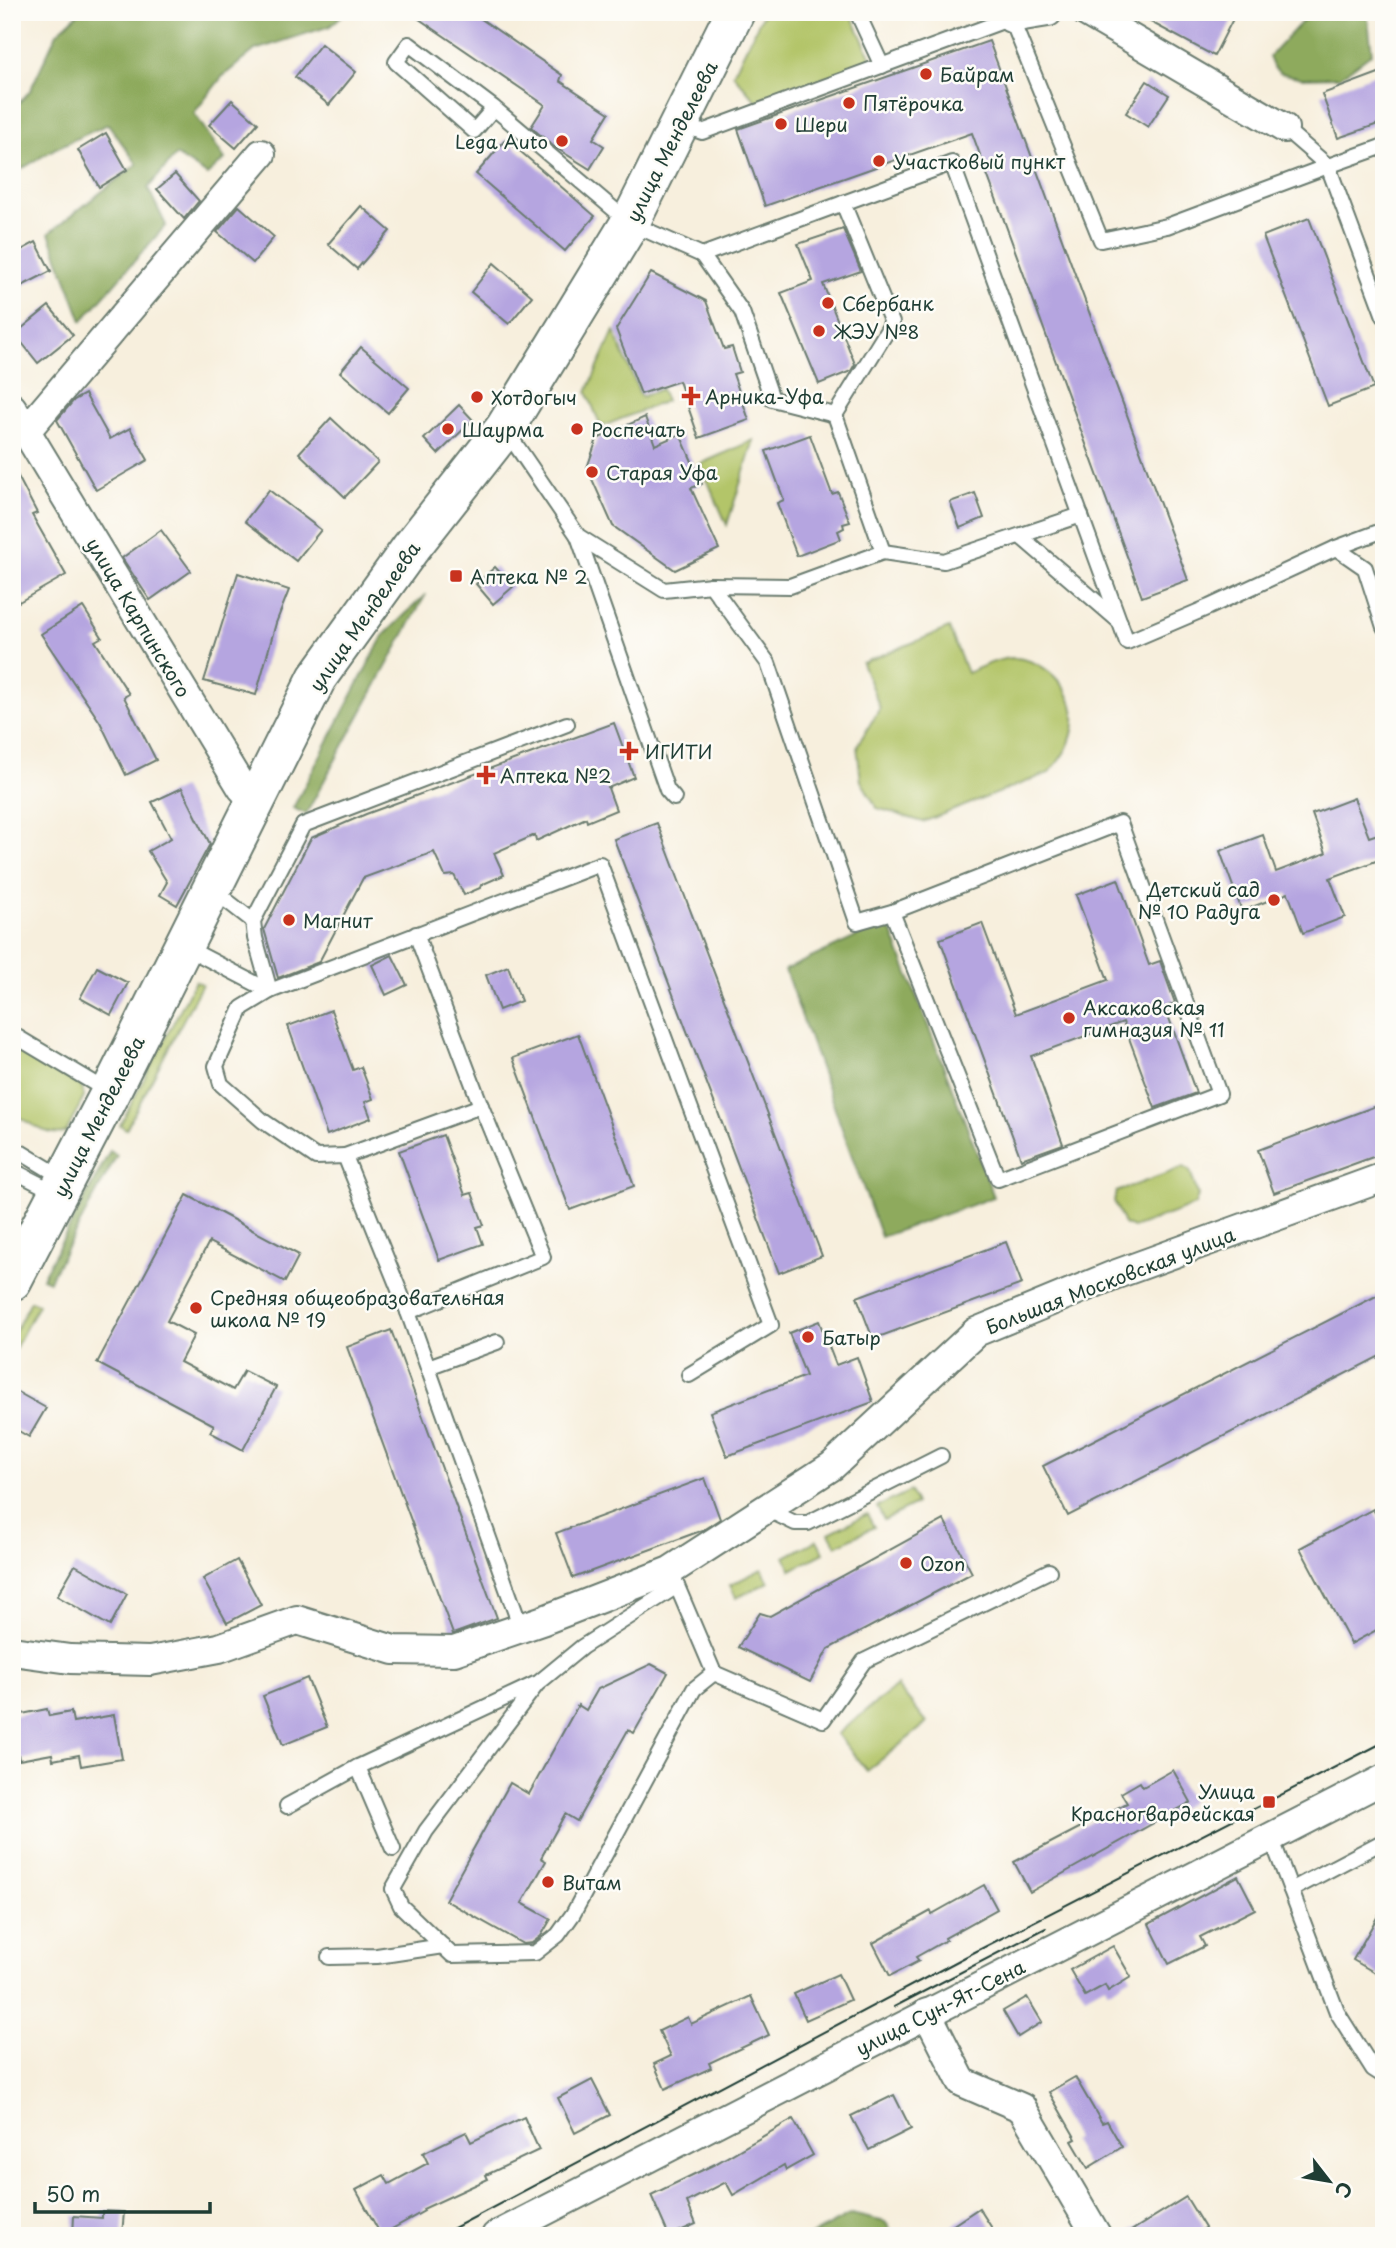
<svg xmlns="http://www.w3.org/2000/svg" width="1396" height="2248" font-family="'Playpen Sans',sans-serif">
<rect width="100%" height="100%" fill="#fdfcf7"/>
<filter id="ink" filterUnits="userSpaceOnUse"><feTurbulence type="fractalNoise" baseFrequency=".0143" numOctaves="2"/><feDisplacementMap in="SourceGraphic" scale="14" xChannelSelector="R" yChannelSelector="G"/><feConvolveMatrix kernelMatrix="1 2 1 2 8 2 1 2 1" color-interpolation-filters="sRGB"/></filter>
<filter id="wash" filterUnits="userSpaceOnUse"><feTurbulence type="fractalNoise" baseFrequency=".00686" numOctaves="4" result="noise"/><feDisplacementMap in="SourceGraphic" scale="28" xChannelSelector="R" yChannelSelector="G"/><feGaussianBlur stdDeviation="1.57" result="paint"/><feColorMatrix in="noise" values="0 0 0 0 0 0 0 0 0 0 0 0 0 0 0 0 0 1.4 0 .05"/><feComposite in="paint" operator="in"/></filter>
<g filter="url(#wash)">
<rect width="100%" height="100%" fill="#f7efdd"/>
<g fill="#b3c569" stroke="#69814e" stroke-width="2">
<path d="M764,12H850L872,60L758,103L733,74Z"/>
<path d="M614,331L641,397L661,389L666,401L601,427L587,392Z"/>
<path d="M754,440L727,525L700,464Z"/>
<path d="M949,628L967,673C982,667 998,658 1014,658C1048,659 1081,696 1073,730C1070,747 1060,760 1049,773L923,822L877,808L861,781L857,746L880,708L862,663Z"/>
<path d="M195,981L202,984L126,1129L120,1125Z"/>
<path d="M12,1046L82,1087L84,1097L66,1132C49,1139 27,1121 12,1113Z"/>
<path d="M1184,1167L1190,1171L1198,1195L1195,1205L1133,1228L1124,1224L1114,1201L1116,1192Z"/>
<path d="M31,1301L38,1305L12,1354V1337Z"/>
<path d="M910,1491L916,1504L884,1520L877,1507Z"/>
<path d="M867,1514L874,1527L836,1546L829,1533Z"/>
<path d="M817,1540L824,1553L791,1570L785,1557Z"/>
<path d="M762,1569L769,1582L736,1598L730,1585Z"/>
<path d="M897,1686L927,1723L867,1771L837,1734Z"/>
</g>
<g fill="#8eaa5d" stroke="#567448" stroke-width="2">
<path d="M80,12H346L330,26L255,50L222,77L194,113L225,159L207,175L176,155L148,188L166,225L82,321L49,233L137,164L108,124L56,148L12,175V110L30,91L57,33Z"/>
<path d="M1311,12H1358L1368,19L1372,53L1340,77L1302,78L1280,73L1273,67L1269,57Z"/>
<path d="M426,594L306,814L293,808L383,636Z"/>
<path d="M888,922L994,1197L881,1237L785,970Z"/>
<path d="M110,1151L117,1155L49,1281L42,1278Z"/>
<path d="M851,2214L885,2222L896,2236H810Z"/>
</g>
<g id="blocks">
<g fill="#b5a5e0">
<path d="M409,12H471L562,75L560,81L609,113L593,139L604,146L590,169L553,146L531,127L545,105Z"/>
<path d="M1132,12H1221L1233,19L1214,56Z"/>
<path d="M989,41L1188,580L1142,597L972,133L765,206L738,129Z"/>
<path d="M321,44L356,72L329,105L295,77Z"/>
<path d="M1384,71V122L1338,138L1322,94Z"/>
<path d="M1147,81L1169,95L1148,127L1126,113Z"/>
<path d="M232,100L258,123L236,148L209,125Z"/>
<path d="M106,133L127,170L99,187L78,150Z"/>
<path d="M506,139L595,216L565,251L476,174Z"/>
<path d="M175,174L199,201L184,219L157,189Z"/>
<path d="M239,206L274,237L253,263L217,232Z"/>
<path d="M361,206L390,231L357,269L328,244Z"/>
<path d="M1309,218L1374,388L1328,406L1263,236Z"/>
<path d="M843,229L861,271L823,284L855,364L851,371L819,384L781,293L813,281L798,244Z"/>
<path d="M36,242L51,271L12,291V255Z"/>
<path d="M494,263L532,296L509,324L471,292Z"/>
<path d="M651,273L706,301L724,349L732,347L740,372L733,374L749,420L699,438L679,381L641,394L616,329Z"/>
<path d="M49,306L73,335L38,363L15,334Z"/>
<path d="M361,347L409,388L388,413L340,372Z"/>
<path d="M85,394L110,439L130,428L148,460L96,490L57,420L74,400Z"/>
<path d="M459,405L473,420L438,454L424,439Z"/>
<path d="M645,417L655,445L680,434L702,484L691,488L719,549L675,570L613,526L587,468L597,439Z"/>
<path d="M331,418L378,462L345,497L299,453Z"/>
<path d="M810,435L832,494L838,492L850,522L843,524L844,528L838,531L841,539L797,556L777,503L784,500L766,451Z"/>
<path d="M12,465L37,513L32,515L66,575L19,602L12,590Z"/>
<path d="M269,490L321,530L296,561L245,521Z"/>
<path d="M975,493L984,518L960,528L950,502Z"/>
<path d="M161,530L191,571L150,600L122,558Z"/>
<path d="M495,567L513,587L493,604L476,584Z"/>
<path d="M238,573L289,590L276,623L256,695L204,681Z"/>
<path d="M83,607L102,637L95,641L129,694L124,697L156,760L126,775L100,722L41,634Z"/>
<path d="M614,723L634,777L608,788L616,810L587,822L586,818L536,841L535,835L494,853L504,875L481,885L480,888L464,895L454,875L445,876L434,852L363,878L319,962L278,978L264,929L311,838L366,814Z"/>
<path d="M182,788L210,844L177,905L160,895L167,882L148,851L171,838L152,802Z"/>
<path d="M1354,798L1369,837L1384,832V858L1330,878L1345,917L1303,933L1288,893L1242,911L1220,851L1263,835L1276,872L1326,853L1312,814Z"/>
<path d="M657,823L822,1256L779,1273L614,839Z"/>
<path d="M1118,879L1149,965L1160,961L1175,1003L1165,1007L1196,1093L1155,1108L1123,1022L1031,1056L1063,1144L1021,1159L940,939L982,923L1016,1014L1108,980L1076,895Z"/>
<path d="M392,955L407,985L386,995L372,965Z"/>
<path d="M508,966L521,1001L499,1010L486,975Z"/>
<path d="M97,967L128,983L111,1015L80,998Z"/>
<path d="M331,1010L353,1070L361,1067L373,1099L365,1102L371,1118L327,1135L288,1026Z"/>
<path d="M578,1034L634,1186L570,1210L513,1058Z"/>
<path d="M1384,1103V1153L1274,1193L1258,1150Z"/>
<path d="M443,1135L465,1195L472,1193L484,1225L477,1227L483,1244L439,1260L399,1151Z"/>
<path d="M187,1195L299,1255L285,1282L209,1242L167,1321L194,1335L180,1362L233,1390L244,1371L276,1387L243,1450L210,1432L214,1425L97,1363Z"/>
<path d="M1006,1242L1022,1284L873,1339L857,1297Z"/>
<path d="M1384,1292V1354L1068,1516L1043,1466Z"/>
<path d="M819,1321L836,1365L857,1357L873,1402L727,1456L710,1412L806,1376L789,1333Z"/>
<path d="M391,1330L497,1618L453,1634L347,1347Z"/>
<path d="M12,1389L46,1408L29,1437L12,1427Z"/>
<path d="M705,1478L720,1519L703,1530L573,1578L556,1533Z"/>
<path d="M1373,1509L1384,1529V1626L1351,1644L1300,1548Z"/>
<path d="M944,1520L972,1573L828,1649L810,1682L738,1647L760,1613L770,1616Z"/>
<path d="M237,1560L261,1605L227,1623L203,1579Z"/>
<path d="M75,1565L127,1594L110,1626L57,1596Z"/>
<path d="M651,1664L668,1673L634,1733L628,1730L577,1821L565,1814L541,1858L546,1861L522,1903L551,1919L541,1936L532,1943L523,1944L445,1900L510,1783L529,1794L578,1705L586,1710L598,1689Z"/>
<path d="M307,1678L327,1727L283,1745L263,1696Z"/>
<path d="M47,1709L49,1716L71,1712L73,1722L114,1715L122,1759L81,1766L79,1755L53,1760L52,1754L19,1760L12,1716Z"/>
<path d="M1173,1770L1191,1802L1030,1892L1014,1862L1127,1803L1121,1793L1140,1782L1143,1787Z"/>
<path d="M1238,1876L1255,1909L1200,1937L1205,1946L1169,1964L1149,1924Z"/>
<path d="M984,1885L997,1909L945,1938L946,1940L916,1957L919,1961L890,1976L873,1943L931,1911L932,1914Z"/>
<path d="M1384,1905V1978L1353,1960Z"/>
<path d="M1113,1946L1131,1977L1108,1991L1105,1985L1085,1996L1070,1970Z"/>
<path d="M838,1974L850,2000L806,2020L794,1994Z"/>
<path d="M751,1996L769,2035L709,2063L711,2068L665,2089L654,2064L671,2056L659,2031L688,2017L691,2024Z"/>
<path d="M1027,1997L1042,2022L1018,2037L1003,2011Z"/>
<path d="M1075,2077L1102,2123L1107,2121L1122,2147L1088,2168L1072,2141L1076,2139L1049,2092Z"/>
<path d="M592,2080L610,2115L575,2133L558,2098Z"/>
<path d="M894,2095L911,2129L869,2150L851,2116Z"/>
<path d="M524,2117L539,2150L486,2175L488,2179L423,2209L424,2211L381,2235L356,2190L384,2175L389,2184L428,2163L423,2153L466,2132L471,2142Z"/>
<path d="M793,2119L813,2155L786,2170L784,2165L733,2195L726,2182L687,2202L696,2224L669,2236L651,2195L715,2164Z"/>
<path d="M1186,2197L1205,2228L1192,2236H1123Z"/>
<path d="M979,2208L997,2236H937Z"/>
<path d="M102,2211L124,2212L122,2235L73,2236L74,2216L102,2218Z"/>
</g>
</g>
</g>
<g filter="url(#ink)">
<use href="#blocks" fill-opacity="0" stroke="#6b7b6f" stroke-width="2"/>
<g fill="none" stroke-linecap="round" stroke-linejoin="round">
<g stroke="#6b7b6f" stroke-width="18">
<g id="service">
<path d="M857,12L882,66"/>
<path d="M494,108L474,131L396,62L409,44L494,108L630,223L702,255L952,163L1127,642L1209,607L1336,548L1365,568L1384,627"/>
<path d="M682,125L702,132L1011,18L1101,240L1167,226L1328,166L1284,128"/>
<path d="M1384,146L1328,166L1384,316"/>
<path d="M835,415L892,323L843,203"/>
<path d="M505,429L578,536L664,590L711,585L790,586L883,552L835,415L772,399L742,312L702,255"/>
<path d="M578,536L667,790L674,798"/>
<path d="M1020,536L1120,622"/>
<path d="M1336,548L1384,530"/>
<path d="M883,552L944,561L1081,515"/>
<path d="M711,585L768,663L857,922L892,912L1120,823L1219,1094L998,1179L892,912"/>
<path d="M213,890L253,921"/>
<path d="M185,947L270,991L600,864L771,1325L689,1375"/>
<path d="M12,1034L109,1092"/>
<path d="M12,1147L65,1179"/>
<path d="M345,1156L481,1106"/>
<path d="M12,1170L57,1193"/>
<path d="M408,1312L543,1257L481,1106L416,934"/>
<path d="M428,1367L497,1342"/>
<path d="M766,1509L795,1523H808L941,1456"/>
<path d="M674,1579L714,1673L823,1720L864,1661L1049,1571"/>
<path d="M677,1586L582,1647L537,1684L426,1831L393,1889L401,1906L452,1955L535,1953L558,1935L573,1914L694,1689L714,1673"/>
<path d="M521,1628L408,1312L345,1156L316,1157L263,1121L221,1084L216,1066L242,1008L270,991L255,938L253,921L303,825L567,724"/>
<path d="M358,1767L393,1849"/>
<path d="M287,1806L358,1767L535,1684"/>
<path d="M1271,1837L1337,2012L1373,2069L1384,2076"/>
<path d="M1291,1890L1384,1841"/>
<path d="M329,1957L377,1956L443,1946"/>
</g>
</g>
<g stroke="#6b7b6f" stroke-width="32">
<g id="minor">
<path d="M1009,12L1011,18L1048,12"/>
<path d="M1086,12L1284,128"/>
<path d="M12,408L242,788L254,801"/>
<path d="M26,431L261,154"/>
<path d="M12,1651L70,1659L150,1661L219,1648L297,1620L394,1650L454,1651L544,1620L670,1571L832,1466L976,1332L1114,1275L1384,1177"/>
<path d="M927,2013L962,2082L1022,2108L1097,2236"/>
<path d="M496,2236L1384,1779"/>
</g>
</g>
<g stroke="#6b7b6f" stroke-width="42">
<path id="secondary" d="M12,1281L110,1093L317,678L410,549L505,428L630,223L735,12"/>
</g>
<use href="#service" stroke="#fff" stroke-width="14"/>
<use href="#minor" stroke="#fff" stroke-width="28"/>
<use href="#secondary" stroke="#fff" stroke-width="38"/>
<g stroke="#1f3d34" stroke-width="2">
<path d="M894,2007L1046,1928"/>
<path d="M439,2236L967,1956L1384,1742"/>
</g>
</g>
</g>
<g fill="#c8321e" stroke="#fdfcf7" stroke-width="2.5">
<circle cx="926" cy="74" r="7"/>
<circle cx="849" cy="103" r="7"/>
<circle cx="781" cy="124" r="7"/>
<circle cx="562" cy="141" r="7"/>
<circle cx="879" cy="161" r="7"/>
<circle cx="828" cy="303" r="7"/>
<circle cx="819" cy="331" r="7"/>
<path d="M687.5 385.5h7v7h7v7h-7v7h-7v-7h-7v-7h7z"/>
<circle cx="477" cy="397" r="7"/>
<circle cx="448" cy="429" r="7"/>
<circle cx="577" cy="429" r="7"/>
<circle cx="592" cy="472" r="7"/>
<rect x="449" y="569" width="14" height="14" rx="3.5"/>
<path d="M625.5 740.5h7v7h7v7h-7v7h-7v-7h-7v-7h7z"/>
<path d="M482.5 764.5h7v7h7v7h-7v7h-7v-7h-7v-7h7z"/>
<circle cx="1274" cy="900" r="7"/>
<circle cx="289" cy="920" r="7"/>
<circle cx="1069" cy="1018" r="7"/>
<circle cx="196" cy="1308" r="7"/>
<circle cx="808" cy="1337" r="7"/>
<circle cx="906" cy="1563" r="7"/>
<rect x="1262" y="1795" width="14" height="14" rx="3.5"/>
<circle cx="548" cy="1882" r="7"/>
</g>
<g text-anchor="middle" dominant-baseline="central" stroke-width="5" stroke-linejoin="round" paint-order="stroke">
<g font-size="19" fill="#1f3d34" stroke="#fdfcf7" text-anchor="start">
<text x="940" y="74">Байрам</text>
<text x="863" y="103">Пятёрочка</text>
<text x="795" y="124">Шери</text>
<text x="548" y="141" text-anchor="end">Lega Auto</text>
<text x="893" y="161">Участковый пункт</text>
<text x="842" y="303">Сбербанк</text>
<text x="833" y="331">ЖЭУ №8</text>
<text x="705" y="396">Арника-Уфа</text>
<text x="491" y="397">Хотдогыч</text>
<text x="462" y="429">Шаурма</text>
<text x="591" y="429">Роспечать</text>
<text x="606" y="472">Старая Уфа</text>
<text x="470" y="576">Аптека № 2</text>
<text x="645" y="751">ИГИТИ</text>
<text x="500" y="775">Аптека №2</text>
<text x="1260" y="889" text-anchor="end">Детский сад<tspan x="1260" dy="22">№ 10 Радуга</tspan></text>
<text x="303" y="920">Магнит</text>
<text x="1083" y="1007">Аксаковская<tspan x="1083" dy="22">гимназия № 11</tspan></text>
<text x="210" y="1297">Средняя общеобразовательная<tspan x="210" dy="22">школа № 19</tspan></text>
<text x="822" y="1337">Батыр</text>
<text x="920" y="1563">Ozon</text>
<text x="1255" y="1791" text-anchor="end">Улица<tspan x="1255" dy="22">Красногвардейская</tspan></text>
<text x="562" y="1882">Витам</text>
</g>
<g font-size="19" fill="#1f3d34" stroke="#fdfcf7">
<text transform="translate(671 141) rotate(-63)">улица Менделеева</text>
<text transform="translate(364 616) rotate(-55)">улица Менделеева</text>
<text transform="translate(139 617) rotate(59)">улица Карпинского</text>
<text transform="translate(98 1116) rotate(-63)">улица Менделеева</text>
<text transform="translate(1110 1280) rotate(-21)">Большая Московская улица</text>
<text transform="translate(940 2007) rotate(-27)">улица Сун-Ят-Сена</text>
</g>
</g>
<rect width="1396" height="2248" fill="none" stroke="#fdfcf7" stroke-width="42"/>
<g transform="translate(1329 2181) rotate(121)" stroke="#fdfcf7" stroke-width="5" paint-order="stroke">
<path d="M0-5L12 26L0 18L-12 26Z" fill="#1f3d34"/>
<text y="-10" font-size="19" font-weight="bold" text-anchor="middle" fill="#1f3d34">С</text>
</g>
<path d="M35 2202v10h175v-10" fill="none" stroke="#1f3d34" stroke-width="3.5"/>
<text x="46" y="2202" font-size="21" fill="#1f3d34" stroke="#fdfcf7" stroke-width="5" paint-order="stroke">50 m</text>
</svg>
